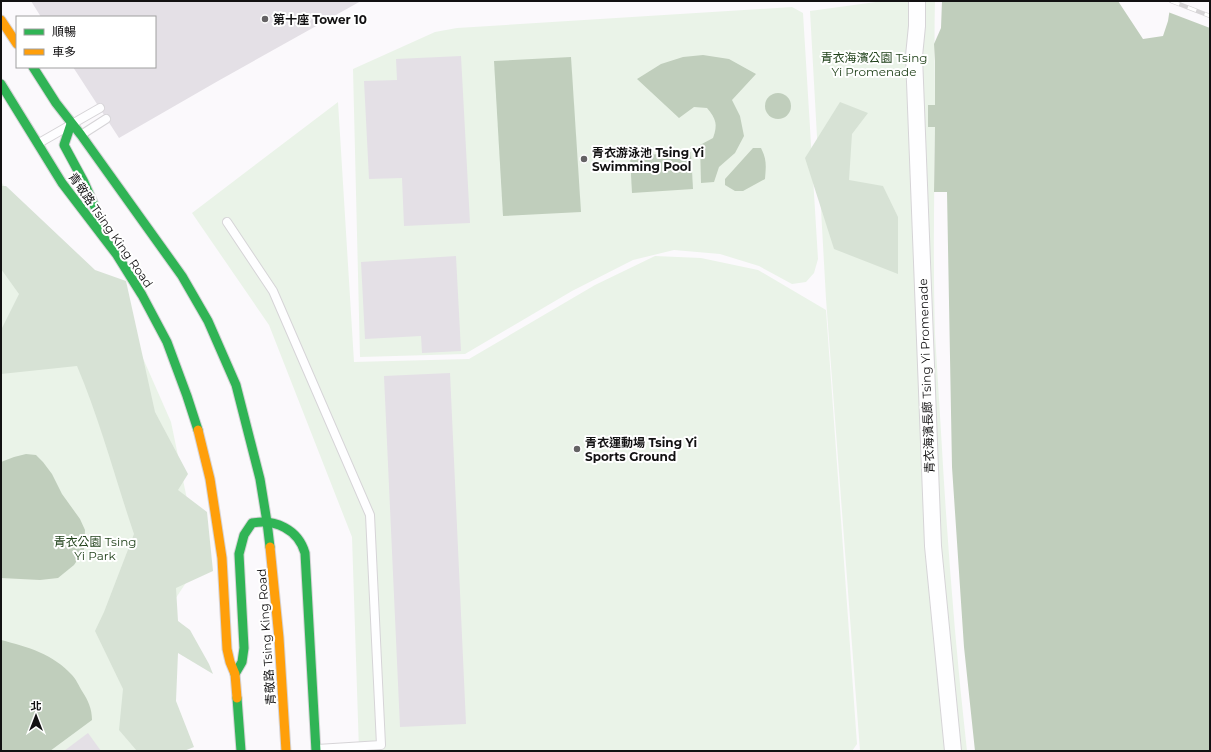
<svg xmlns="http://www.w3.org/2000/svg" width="1211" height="752" font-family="Montserrat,'Noto Sans TC',sans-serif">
<rect width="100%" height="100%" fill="#fbf9fc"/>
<g fill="#eaf3e8">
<path d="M883,1H935C934,36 935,71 935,105H928V127H935C934,196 933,265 935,334C937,367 939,399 941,432C947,538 955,645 967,751H860L826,299L810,11Z"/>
<path d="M792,7L803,13L818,259L814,273L806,282L792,284L759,266L720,254L674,250L633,260L572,291L465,354L360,357L353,69L435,32L457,28Z"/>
<path d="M338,102L354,362L469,359L595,285L655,256L701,258L758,270L826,310L857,744L852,751H359L352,537L269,325L192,213Z"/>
<path d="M1,181L35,240L131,331L171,422L188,504L191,575L166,613L174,751H1Z"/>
</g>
<g fill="#d7e2d5">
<path d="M840,102L868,113L852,134L849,180L883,186L898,217V274L834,249L805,158Z"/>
<path d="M1,186H6L95,270L126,281L155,412L188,474L178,490L207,512L213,571L176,588L178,621L190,630L209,664L213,674L178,653L176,701L194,747L184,751H137L119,730L123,689L95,631L104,612L134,534C115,478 100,420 77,366L1,374V330L19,294L1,269Z"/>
</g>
<g fill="#c0cebc">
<path d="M942,1H1118L1143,39L1163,36L1168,21L1171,1H1210V751H975L964,647L952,467L947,192H934L935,127H928V105H935V61L934,44L941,28Z"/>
<path d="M703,55L729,59L756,74L732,100L740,116L744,136L735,153L719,167L714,182L701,183L700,145L713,138C718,124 716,119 707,108L694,107L679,118L637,79L661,64L683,57Z"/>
<path d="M571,57L581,212L503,216L494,61Z"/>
<circle cx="778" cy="106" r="13"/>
<path d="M753,148H761C767,160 766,166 765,179L743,191H735L725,185V179Z"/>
<path d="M691,152L693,189L632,193L630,156Z"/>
<path d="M26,454L36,455L43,462L52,474L62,494L80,519L85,530L84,550L74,565L58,578L40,580L1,578V462L14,457Z"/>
<path d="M1,640C28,647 53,654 72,675C76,679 79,686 82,691C88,700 92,709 92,720L50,751H1Z"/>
</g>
<path fill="#fbf9fc" d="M1169,1H1210V28L1168,12Z"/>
<g fill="#e4e0e6">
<path d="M31,1H361L218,81L119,138L73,67H155V17H41Z"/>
<path d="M461,56L470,223L404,226L402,178L369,179L364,81L397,80L396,59Z"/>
<path d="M456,256L461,351L422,353L421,336L365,339L361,262Z"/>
<path d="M450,373L466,724L400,727L384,376Z"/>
<path d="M88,733L101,751H64Z"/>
</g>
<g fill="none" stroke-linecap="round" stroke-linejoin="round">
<g stroke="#d6d4d7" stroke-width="10">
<g id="lane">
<path d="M81,135L106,119"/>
<path d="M39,143L100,108"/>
<path d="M227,222L273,291L370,515L381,745L317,749"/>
</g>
</g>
<g stroke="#d6d4d7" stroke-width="18">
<path id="street" d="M917,1V26L914,56L933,546L953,751"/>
</g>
<g stroke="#d6d4d7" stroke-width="11">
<g id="fast">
<path d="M33,67L56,103L81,135L182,276L208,321L236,385L260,479L267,522L270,547"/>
<path d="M1,84L62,183L117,255L142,295L167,342L187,396L198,430"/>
<path d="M71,124L64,145L84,182L101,221"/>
<path d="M235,674L242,662L244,648L239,554L244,535L252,523C275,519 298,529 305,553L316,751"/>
<path d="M237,698L241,751"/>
</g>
</g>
<g stroke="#d6d4d7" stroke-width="11">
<g id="slow">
<path d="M1,20L17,44"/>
<path d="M198,430L210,479L222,558L227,649L230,662L235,674L237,698"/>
<path d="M270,547L279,638L286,751"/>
</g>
</g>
<use href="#lane" stroke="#fefeff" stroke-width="8"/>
<use href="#street" stroke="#fefeff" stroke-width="16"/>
<use href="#fast" stroke="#30b455" stroke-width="9"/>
<use href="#slow" stroke="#ff9f0a" stroke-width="9"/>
<g stroke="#d6d4d6" stroke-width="4.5">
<path id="rail" d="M1171,1L1210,16"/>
</g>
<use href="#rail" stroke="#fff" stroke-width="3" stroke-dasharray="9" stroke-linecap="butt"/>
</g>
<g fill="#646264" stroke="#fff" stroke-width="1.5">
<circle cx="265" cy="19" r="4"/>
<circle cx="584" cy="159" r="4"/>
<circle cx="577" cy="449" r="4"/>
</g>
<g text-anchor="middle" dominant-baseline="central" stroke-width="4" stroke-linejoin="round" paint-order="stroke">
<g font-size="12" font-weight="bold" fill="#121112" stroke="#fff" text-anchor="start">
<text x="273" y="19">第十座 Tower 10</text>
<text x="592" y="152">青衣游泳池 Tsing Yi<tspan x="592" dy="14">Swimming Pool</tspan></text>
<text x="585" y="442">青衣運動場 Tsing Yi<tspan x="585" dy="14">Sports Ground</tspan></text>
</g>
<g font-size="12" fill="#21421b" stroke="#fff">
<text x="874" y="57">青衣海濱公園 Tsing<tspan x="874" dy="14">Yi Promenade</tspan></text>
<text x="95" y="541">青衣公園 Tsing<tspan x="95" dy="14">Yi Park</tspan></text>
</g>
<g font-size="12" fill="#121112" stroke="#fff">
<text transform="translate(111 230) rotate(55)">青敬路 Tsing King Road</text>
<text transform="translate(926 376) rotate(-92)">青衣海濱長廊 Tsing Yi Promenade</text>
<text transform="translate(266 637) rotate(-94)">青敬路 Tsing King Road</text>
</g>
</g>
<rect width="1211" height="752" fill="none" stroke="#121112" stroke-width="4"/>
<rect x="16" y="16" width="140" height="52" fill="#ffffff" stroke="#a0a0a0"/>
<rect x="24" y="29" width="20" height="6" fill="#30b455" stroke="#a0a0a0"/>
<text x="52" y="36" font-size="12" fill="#121112">順暢</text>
<rect x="24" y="49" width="20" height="6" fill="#ff9f0a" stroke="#a0a0a0"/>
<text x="52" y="56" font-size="12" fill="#121112">車多</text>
<g transform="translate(36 716)" stroke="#ffffff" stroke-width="3" paint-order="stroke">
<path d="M0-3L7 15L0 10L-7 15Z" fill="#121112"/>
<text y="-6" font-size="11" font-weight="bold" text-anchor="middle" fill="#121112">北</text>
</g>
</svg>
